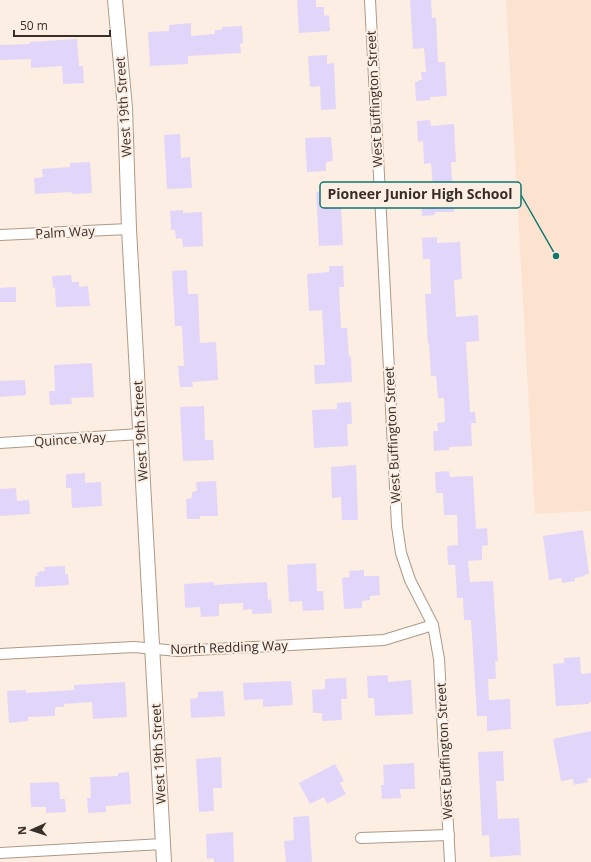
<svg xmlns="http://www.w3.org/2000/svg" width="591" height="862" font-family="'Open Sans',sans-serif">
<rect width="100%" height="100%" fill="#fceee3"/>
<path fill="#fbe3d0" d="M506,0H591V511L535,514Z"/>
<g fill="#e1d6f9">
<path d="M297,0H316V7H324V16L329,15L330,31L299,33Z"/>
<path d="M410,0H431L432,18H436L438,62H445L447,96L430,97V100L416,101L415,82L419,81V80H422L421,72H426L424,48L413,49Z"/>
<path d="M191,23V36L215,34V30H222V27L242,26L243,43L240,44L241,53L188,56V64L150,66L148,32L169,31V25Z"/>
<path d="M77,39L79,66H83L84,83L63,84L62,66L31,68V59L0,60V45L30,44V42Z"/>
<path d="M327,55V64L334,63L336,109L321,110L320,86L310,87L308,56Z"/>
<path d="M430,120L431,126L454,124L456,162H451L454,212H435V215L422,216L421,197H426V195H428V188H433L431,163L424,164L423,141L418,142L417,121Z"/>
<path d="M180,134L181,158L190,157L192,188L167,189L164,135Z"/>
<path d="M331,137L333,161L326,162V171L307,172L305,138Z"/>
<path d="M90,162L92,193L72,194V192L35,194L34,178L43,177L42,169L70,167V163Z"/>
<path d="M334,191L335,208H341L343,245L319,246L316,192Z"/>
<path d="M183,210V213L202,212L203,246L183,247L182,238L176,239L175,230H171L170,211Z"/>
<path d="M437,237V243L460,242L462,279L454,280L456,317L478,315L479,341L466,342L470,412H475L476,423H471L472,446L449,447V450L434,451L433,431H438L437,423L445,422L444,398H438L436,376H431L429,343L428,344L425,294H431L430,259H423L422,238Z"/>
<path d="M329,266H343L344,287H339L341,328H347L349,357L351,356L352,382L315,384L314,365H325L322,310L309,311L307,274L329,272Z"/>
<path d="M187,270L188,294H198L200,343L216,342L218,380L192,382L193,387H180L178,366H184L182,326H175L172,271Z"/>
<path d="M71,275L72,282H79V287L88,286L90,306L56,307L55,287L53,288L52,276Z"/>
<path d="M16,287V302H0V288Z"/>
<path d="M92,363L94,397L71,398L72,404L50,405L49,391H55L54,365Z"/>
<path d="M25,380L26,395L0,397V381Z"/>
<path d="M351,402L352,424H347L348,446L314,448L312,410L337,409V403Z"/>
<path d="M204,406L205,440H213L214,460L183,461L180,407Z"/>
<path d="M356,465L358,520H342L341,497L332,498L331,467Z"/>
<path d="M449,471L450,477L473,476L476,529L487,528L488,545L482,546V560L468,561L470,582L493,581L498,661H495L496,679H488L489,700L510,699L511,729L487,731V716H477L471,620H464L463,598H457L455,565H448L447,546L458,545L457,515H444L443,493H436L435,472Z"/>
<path d="M85,473V483L101,482L102,506L72,508L71,488H66V474Z"/>
<path d="M216,481L218,516H200V519H187L186,499L192,498V492L197,491L196,482Z"/>
<path d="M16,488L17,501L29,500L30,514L0,516V489Z"/>
<path d="M583,530L589,574L584,575L585,576L575,578V581L562,583L561,578L549,580L543,536Z"/>
<path d="M316,563L317,591H323L324,610L303,611L302,601L289,602L287,565Z"/>
<path d="M65,566V574H68L69,585L35,587V576H38L37,572L45,571L44,567Z"/>
<path d="M364,570V576H379L380,595L370,596V600L362,601V608L344,609L342,578L350,577L349,571Z"/>
<path d="M214,582V585L267,582L268,600L271,599L272,613L252,614V609L243,610V603L219,604V616L201,617L200,607L185,608L184,584Z"/>
<path d="M580,657L581,674L591,673V702H589V704L556,706L553,664L564,663V658Z"/>
<path d="M388,675V682L411,680L413,714L375,716L374,698H368L367,676Z"/>
<path d="M346,678L347,699H341L342,720L322,721V713H313L312,690L325,689V679Z"/>
<path d="M291,681L293,705L263,707V699L244,700L243,683Z"/>
<path d="M125,682L127,717L93,719L92,702L64,704V707H55V716L28,717V721L9,723L7,691L26,690V693L74,690V685Z"/>
<path d="M223,691L225,716L191,718L190,699L198,698V692Z"/>
<path d="M591,731V778L587,779L588,782L574,785L573,779L561,781L553,739Z"/>
<path d="M503,751L504,781H496L498,819L519,818L521,855L490,857L489,835L482,836L478,752Z"/>
<path d="M221,757L222,788H213L214,811L199,812L196,759Z"/>
<path d="M414,763L415,789H400L401,798L382,799L381,785H384L383,765Z"/>
<path d="M335,764L344,781L340,783L346,794L327,804L324,797L310,804L299,783Z"/>
<path d="M129,772L131,804L106,806V812L88,813L87,798H91L90,777L118,776V773Z"/>
<path d="M59,782L60,799H65L66,812L46,813V807H31L30,783Z"/>
<path d="M309,816L312,862H286L284,841L294,840L293,817Z"/>
<path d="M233,832L234,862H214V858L207,859L206,834Z"/>
</g>
<g fill="none" stroke-linecap="round" stroke-linejoin="round">
<g stroke="#ae9987" stroke-width="12">
<g id="street">
<path d="M370,0L397,526L401,553L410,580L433,625L439,659L450,862"/>
<path d="M0,235L129,229"/>
<path d="M0,443L140,434"/>
<path d="M0,654L134,647L178,651L384,640L433,625"/>
<path d="M361,838L449,835"/>
<path d="M0,853L163,844"/>
</g>
</g>
<g stroke="#ae9987" stroke-width="16">
<path id="secondary" d="M115,0L125,108L129,229L164,862"/>
</g>
<use href="#street" stroke="#fff" stroke-width="10"/>
<use href="#secondary" stroke="#fff" stroke-width="14"/>
</g>
<g text-anchor="middle" dominant-baseline="central" stroke-width="4" stroke-linejoin="round" paint-order="stroke">
<g font-size="13" fill="#372e27" stroke="#fceee3">
<text transform="translate(374 99) rotate(-93)">West Buffington Street</text>
<text transform="translate(123 107) rotate(-94)">West 19th Street</text>
<text transform="translate(65 232) rotate(-3)">Palm Way</text>
<text transform="translate(140 431) rotate(-93)">West 19th Street</text>
<text transform="translate(392 435) rotate(-93)">West Buffington Street</text>
<text transform="translate(70 439) rotate(-4)">Quince Way</text>
<text transform="translate(229 647) rotate(-2)">North Redding Way</text>
<text transform="translate(444 751) rotate(-93)">West Buffington Street</text>
<text transform="translate(158 754) rotate(-93)">West 19th Street</text>
</g>
</g>
<path fill="none" stroke="#0f766e" stroke-width="1.5" d="M556 256L521 195"/>
<circle fill="#0f766e" stroke="#fceee3" stroke-width="1.5" cx="556" cy="256" r="4"/>
<rect fill="#fceee3" stroke="#0f766e" stroke-width="1.5" x="320" y="182" width="201" height="26" rx="4"/>
<g font-size="14" text-anchor="middle" font-weight="bold" fill="#372e27">
<text x="420" y="199">Pioneer Junior High School</text>
</g>
<g transform="translate(32 830) rotate(267)" stroke="#fceee3" stroke-width="3" paint-order="stroke">
<path d="M0-3L7 15L0 10L-7 15Z" fill="#372e27"/>
<text y="-6" font-size="11" font-weight="bold" text-anchor="middle" fill="#372e27">N</text>
</g>
<path d="M14 30v6h96v-6" fill="none" stroke="#372e27" stroke-width="2"/>
<text x="20" y="30" font-size="12" fill="#372e27" stroke="#fceee3" stroke-width="3" paint-order="stroke">50 m</text>
</svg>
